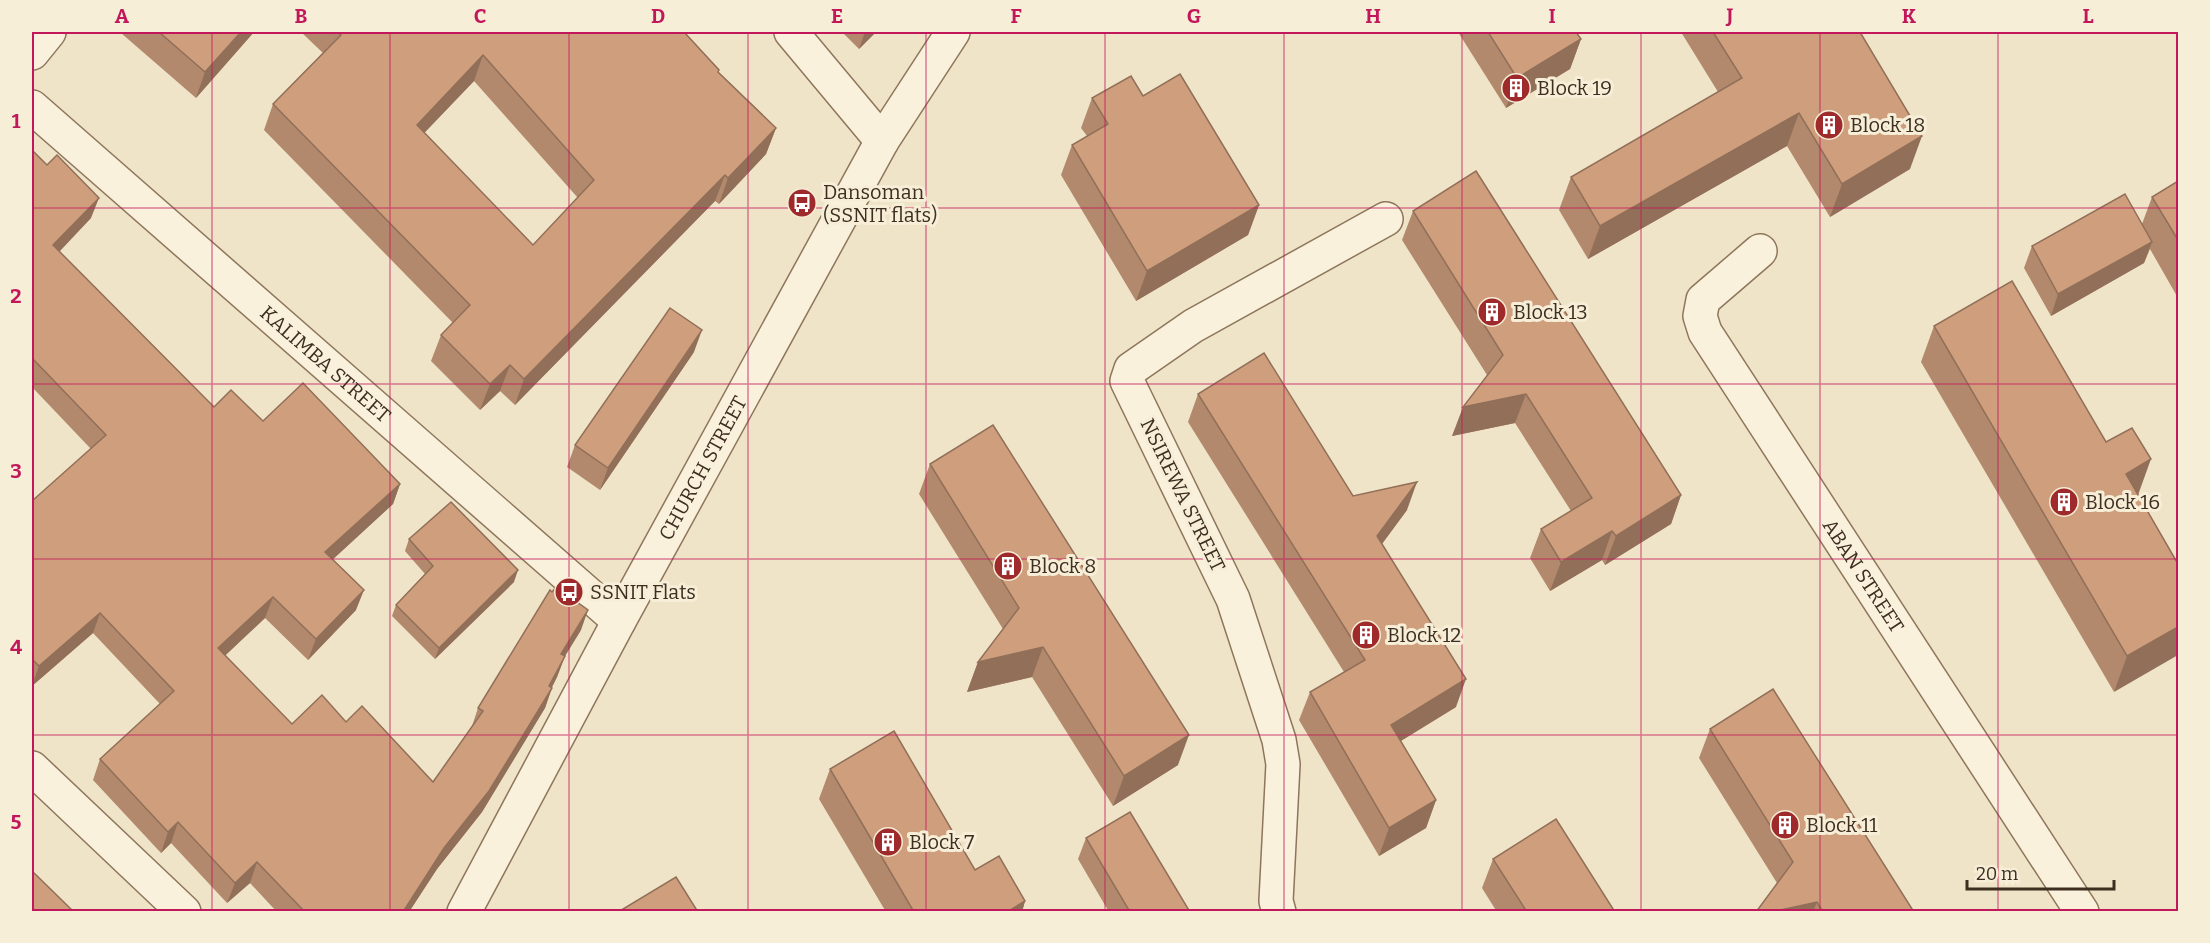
<svg xmlns="http://www.w3.org/2000/svg" width="2210" height="943" font-family="Bitter,serif">
<rect width="100%" height="100%" fill="#f0e4c8"/>
<g fill="none" stroke-linecap="round" stroke-linejoin="round">
<g stroke="#8d765c" stroke-width="36">
<g id="street">
<path d="M791,32L882,141"/>
<path d="M32,53L49,32"/>
<path id="s1" d="M32,107L619,621"/>
<path id="s2" d="M1760,251L1703,300L1700,316L1705,332L2082,912"/>
<path d="M32,768L184,912"/>
<path id="s3" d="M464,912L619,621L882,141L953,32"/>
<path d="M1279,912L1276,901L1283,764L1279,740L1233,599L1127,381L1131,369L1193,326L1386,219"/>
</g>
</g>
<use href="#street" stroke="#faf1dc" stroke-width="33"/>
</g>
<g fill="#b2896c" fill-rule="evenodd">
<path d="M121,32H254L196,98L121,33Z"/>
<path d="M301,32H684L719,70L718,72L776,128L766,154L719,204L715,201L515,405L500,391L480,410L431,361L441,335L453,323L264,130L273,104L323,53ZM474,81L578,198L533,245L424,133Z"/>
<path d="M842,32H876L859,49Z"/>
<path d="M1458,32H1576L1581,39L1570,69L1506,108Z"/>
<path d="M1681,32H1860L1910,169L1830,217L1787,146L1588,259L1559,210L1571,177L1718,92Z"/>
<path d="M1143,96L1259,205L1248,235L1136,301L1061,175L1072,145L1087,136L1081,128L1092,98Z"/>
<path d="M32,150L91,218L59,251L214,407L263,421L400,484L393,504L333,559L356,610L308,660L265,618L225,655L292,724L346,722L433,782L471,729L478,708L581,630L565,656L557,677L552,687L545,708L482,812L437,869L409,912H277L250,883L227,903L171,843L161,853L93,780L100,759L160,704L93,633L32,686V501L91,449L32,387Z"/>
<path d="M2178,181V298L2150,249L2144,263L2051,316L2024,268L2032,246L2142,224L2152,197Z"/>
<path d="M1413,211L1681,495L1671,524L1605,565L1602,560L1550,591L1530,558L1541,529L1571,511L1515,423L1452,436L1487,375L1402,240Z"/>
<path d="M1934,326L2106,442L2178,564L2114,692L1921,362Z"/>
<path d="M694,352L600,490L567,467L575,445Z"/>
<path d="M1198,394L1353,496L1407,510L1382,544L1456,707L1401,741L1436,800L1426,828L1379,856L1299,720L1310,692L1344,672L1188,422Z"/>
<path d="M930,464L1178,765L1113,806L1032,677L967,692L978,662L1003,629L919,494Z"/>
<path d="M409,539L514,582L435,659L392,616L396,605L425,574L405,551Z"/>
<path d="M1710,729L1914,912H1756L1777,883L1699,758Z"/>
<path d="M830,769L975,870L1025,901L1022,912H886L819,799Z"/>
<path d="M1086,838L1190,912H1109L1078,859Z"/>
<path d="M1493,859L1615,912H1497L1482,888Z"/>
</g>
<g fill="#916f58">
<path d="M241,32H254L196,98L205,72Z"/>
<path d="M865,32H876L859,49Z"/>
<path d="M1581,39L1570,69L1506,108L1517,78Z"/>
<path d="M483,55L474,81L407,151L417,125Z"/>
<path d="M1799,113L1787,146L1588,259L1600,226Z"/>
<path d="M776,128L766,154L719,204L728,178Z"/>
<path d="M1922,136L1910,169L1830,217L1842,184Z"/>
<path d="M725,175L715,201L515,405L524,379Z"/>
<path d="M99,198L91,218L46,266L53,245Z"/>
<path d="M1259,205L1248,235L1136,301L1147,271Z"/>
<path d="M2152,242L2144,263L2051,316L2058,294Z"/>
<path d="M702,330L694,352L600,490L608,468Z"/>
<path d="M510,365L500,391L480,410L490,384Z"/>
<path d="M1526,394L1515,423L1452,436L1463,407Z"/>
<path d="M2151,459L2138,495L2126,474Z"/>
<path d="M1417,482L1407,510L1367,564L1377,536Z"/>
<path d="M400,484L393,504L318,573L325,552Z"/>
<path d="M1681,495L1671,524L1605,565L1616,536Z"/>
<path d="M1612,531L1602,560L1550,591L1561,562Z"/>
<path d="M518,570L514,582L435,659L439,648Z"/>
<path d="M364,590L356,610L308,660L316,639Z"/>
<path d="M273,597L265,618L211,669L218,648Z"/>
<path d="M588,610L581,630L565,656L557,677L548,695L552,688L545,708L482,812L437,869L409,912H403Z"/>
<path d="M100,613L93,633L32,686L39,666Z"/>
<path d="M2178,627V655L2114,692L2127,656Z"/>
<path d="M1043,647L1032,677L967,692L978,662Z"/>
<path d="M1466,679L1456,707L1381,753L1391,725Z"/>
<path d="M1189,735L1178,765L1113,806L1124,776Z"/>
<path d="M1436,800L1426,828L1379,856L1389,828Z"/>
<path d="M178,822L171,843L161,853L168,832Z"/>
<path d="M257,862L250,883L227,903L235,883Z"/>
<path d="M1025,901L1022,912H1007Z"/>
<path d="M1817,902L1813,912H1771Z"/>
</g>
<g fill="#cf9f7d" stroke="#916f58" stroke-width="1.5" fill-rule="evenodd">
<path d="M159,32H241L205,72Z"/>
<path d="M337,32H684L719,70L718,72L776,128L728,178L725,175L524,379L510,365L490,384L441,335L470,305L273,104L341,35ZM483,55L594,180L533,245L417,125Z"/>
<path d="M1488,32H1576L1581,39L1517,78Z"/>
<path d="M1713,32H1860L1922,136L1842,184L1799,113L1600,226L1571,177L1742,78Z"/>
<path d="M1180,74L1259,205L1147,271L1072,145L1108,124L1092,98L1131,76L1143,96Z"/>
<path d="M32,150L47,165L57,155L99,198L53,245L214,407L231,390L263,421L303,383L400,484L325,552L364,590L316,639L273,597L218,648L292,724L322,695L346,722L362,706L433,782L483,711L478,708L550,590L552,592L556,587L588,610L561,654L565,656L549,686L552,688L489,791L444,848L403,912H305L257,862L235,883L178,822L168,832L100,759L174,691L100,613L39,666L32,659V501L106,435L32,358Z"/>
<path d="M1476,171L1681,495L1616,536L1612,531L1561,562L1541,529L1592,498L1526,394L1463,407L1503,355L1413,211Z"/>
<path d="M2178,181V240L2152,197Z"/>
<path d="M2125,194L2152,242L2058,294L2032,246Z"/>
<path d="M2012,281L2106,442L2132,428L2151,459L2126,474L2178,564V627L2127,656L1934,326Z"/>
<path d="M670,308L702,330L608,468L575,445Z"/>
<path d="M1264,353L1353,496L1417,482L1377,536L1466,679L1391,725L1436,800L1389,828L1310,692L1365,660L1198,394Z"/>
<path d="M993,425L1189,735L1124,776L1043,647L978,662L1019,608L930,464Z"/>
<path d="M451,502L518,570L439,648L396,605L433,566L409,539Z"/>
<path d="M1773,689L1914,912H1823L1817,902L1771,912H1756L1793,862L1710,729Z"/>
<path d="M894,731L975,870L999,856L1025,901L1007,912H914L830,769Z"/>
<path d="M1130,812L1190,912H1130L1086,838Z"/>
<path d="M1556,819L1615,912H1527L1493,859Z"/>
<path d="M32,871L74,912H32Z"/>
<path d="M676,877L698,912H618Z"/>
</g>
<path fill="none" stroke="#c2185b" stroke-width="1.5" stroke-opacity="0.55" d="M212,32V912M390,32V912M569,32V912M748,32V912M926,32V912M1105,32V912M1284,32V912M1462,32V912M1641,32V912M1820,32V912M1998,32V912M32,208H2178M32,384H2178M32,559H2178M32,735H2178"/>
<defs>
<g id="building-disc" transform="scale(1.5)"><circle r="9.5" fill="#9e2a2b" stroke="#f7eed8"/><path d="M-4-6H4V6H1V3H-1V6H-4ZM-2.5-4.3h1.7v1.8h-1.7ZM.8-4.3h1.7v1.8H.8ZM-2.5-1h1.7V.8h-1.7ZM.8-1h1.7V.8H.8Z" fill="#fff"/></g>
<g id="bus-disc" transform="scale(1.5)"><circle r="9.5" fill="#9e2a2b" stroke="#f7eed8"/><path d="M-5-6H5V4H4V6H2V4H-2V6H-4V4H-5ZM-3.5-4V0h7V-4ZM-3.5 1.2v1.5H-2V1.2ZM2 1.2v1.5H3.5V1.2Z" fill="#fff"/></g>
</defs>
<g fill-rule="evenodd">
<use href="#building-disc" x="1516" y="88"/>
<use href="#building-disc" x="1829" y="125"/>
<use href="#bus-disc" x="802" y="203"/>
<use href="#building-disc" x="1492" y="312"/>
<use href="#building-disc" x="2064" y="502"/>
<use href="#building-disc" x="1008" y="566"/>
<use href="#bus-disc" x="569" y="592"/>
<use href="#building-disc" x="1366" y="635"/>
<use href="#building-disc" x="1785" y="825"/>
<use href="#building-disc" x="888" y="842"/>
</g>
<g text-anchor="middle" dominant-baseline="central" stroke-width="6" stroke-linejoin="round" paint-order="stroke">
<g font-size="20" fill="#3d2e20" stroke="#f7eed8" text-anchor="start">
<text x="1537" y="88">Block 19</text>
<text x="1850" y="125">Block 18</text>
<text x="823" y="192">Dansoman<tspan x="823" dy="23">(SSNIT flats)</tspan></text>
<text x="1513" y="312">Block 13</text>
<text x="2085" y="502">Block 16</text>
<text x="1029" y="566">Block 8</text>
<text x="590" y="592">SSNIT Flats</text>
<text x="1387" y="635">Block 12</text>
<text x="1806" y="825">Block 11</text>
<text x="909" y="842">Block 7</text>
</g>
<g font-size="20" fill="#3d2e20" stroke="#f7eed8">
<text stroke="none"><textPath href="#s1" startOffset="390">KALIMBA STREET</textPath></text>
<text stroke="none"><textPath href="#s3" startOffset="504">CHURCH STREET</textPath></text>
<text transform="translate(1183 495) rotate(64)">NSIREWA STREET</text>
<text stroke="none"><textPath href="#s2" startOffset="399">ABAN STREET</textPath></text>
</g>
</g>
<rect width="2210" height="943" fill="none" stroke="#f7eed8" stroke-width="66"/>
<path d="M1967 880v9h147v-9" fill="none" stroke="#3d2e20" stroke-width="3"/>
<text x="1976" y="880" font-size="18" fill="#3d2e20" stroke="#f7eed8" stroke-width="4.5" paint-order="stroke">20 m</text>
<rect x="33" y="33" width="2144" height="877" fill="none" stroke="#c2185b" stroke-width="2"/>
<g font-size="20" text-anchor="middle" font-weight="bold" fill="#c2185b">
<text x="122" y="23">A</text>
<text x="301" y="23">B</text>
<text x="480" y="23">C</text>
<text x="658" y="23">D</text>
<text x="837" y="23">E</text>
<text x="1016" y="23">F</text>
<text x="1194" y="23">G</text>
<text x="1373" y="23">H</text>
<text x="1552" y="23">I</text>
<text x="1730" y="23">J</text>
<text x="1909" y="23">K</text>
<text x="2088" y="23">L</text>
<text x="16" y="128">1</text>
<text x="16" y="303">2</text>
<text x="16" y="478">3</text>
<text x="16" y="654">4</text>
<text x="16" y="829">5</text>
</g>
</svg>
